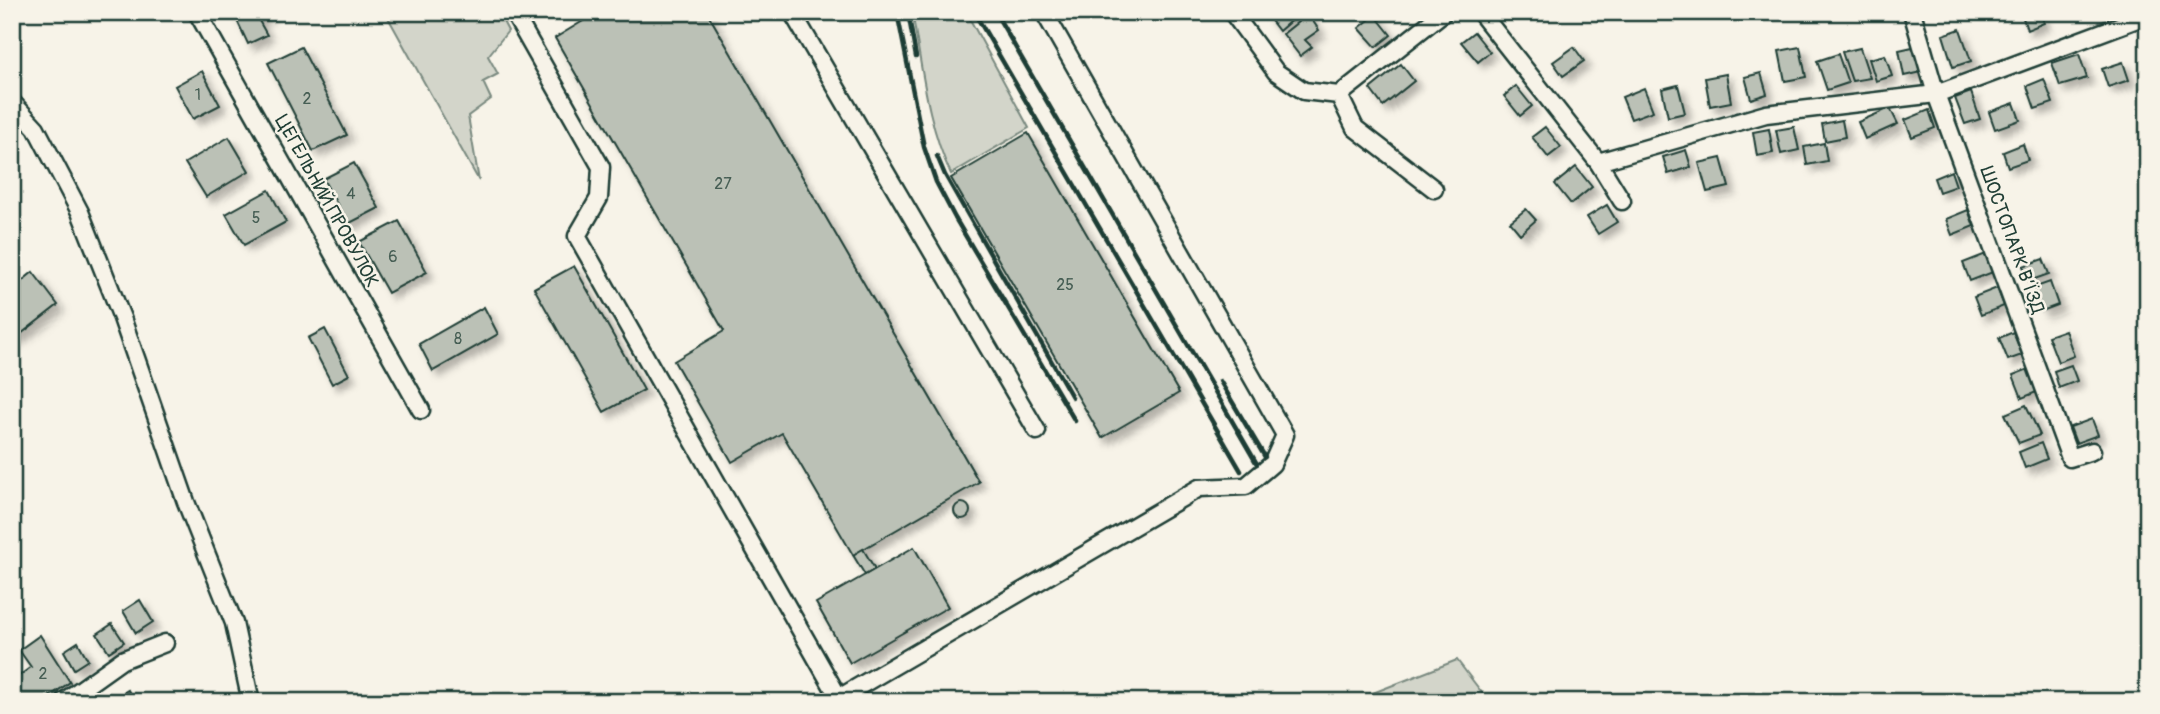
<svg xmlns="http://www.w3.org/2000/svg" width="2160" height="714" font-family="Pangolin,sans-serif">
<defs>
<filter id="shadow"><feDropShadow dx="6" dy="6" stdDeviation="3.5" flood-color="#0004"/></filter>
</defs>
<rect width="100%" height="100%" fill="#f7f3e8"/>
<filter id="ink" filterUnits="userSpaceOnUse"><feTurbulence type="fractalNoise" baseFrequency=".0143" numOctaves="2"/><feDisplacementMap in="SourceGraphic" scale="14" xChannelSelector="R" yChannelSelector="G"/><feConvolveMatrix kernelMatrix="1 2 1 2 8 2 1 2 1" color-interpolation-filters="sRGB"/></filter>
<g filter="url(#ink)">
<g fill="#d3d5ca" stroke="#79897f" stroke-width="2">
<path d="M385,12H498L508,31L488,56L498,74L483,82L491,99L468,116L479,181Z"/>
<path d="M912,12H966L1029,128L951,174C927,124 922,66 912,12Z"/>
<path d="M1457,660L1489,702H1350Z"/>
</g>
<g fill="#bbc1b6" stroke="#1f3d34" stroke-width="2" filter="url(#shadow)">
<path d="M233,12H267L268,14L258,19L267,35L248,44Z"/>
<path d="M598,12H707L979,482L853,555L782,433L732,462L674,361L724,331L555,38Z"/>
<path d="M1268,12H1293L1296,16L1279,31L1266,14Z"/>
<path d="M2021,12H2040L2044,23L2027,30Z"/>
<path d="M1308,14L1319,30L1305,40L1312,47L1300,56L1283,34Z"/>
<path d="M1375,15L1391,35L1376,47L1359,28Z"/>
<path d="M1960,29L1971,61L1953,67L1943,35Z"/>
<path d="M1474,32L1490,52L1478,62L1461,42Z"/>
<path d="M1917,46L1922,72L1904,76L1899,50Z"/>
<path d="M301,47L347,135L313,151L268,63Z"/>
<path d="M1574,47L1584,61L1563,76L1553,62Z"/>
<path d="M1800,47L1806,77L1785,81L1779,51Z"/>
<path d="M1860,48L1870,78L1852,81L1842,52Z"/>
<path d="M1838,54L1848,83L1827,90L1817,61Z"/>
<path d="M2079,54L2087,78L2060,86L2052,63Z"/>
<path d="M1885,55L1892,76L1876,81L1869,59Z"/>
<path d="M2123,62L2129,80L2108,87L2102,69Z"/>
<path d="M1401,64L1414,81L1383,106L1370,89Z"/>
<path d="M202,71L220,105L193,119L175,86Z"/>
<path d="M1761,73L1767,94L1751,99L1745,77Z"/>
<path d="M1726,74L1731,102L1710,106L1705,78Z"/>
<path d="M2044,79L2053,103L2035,109L2027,86Z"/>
<path d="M1678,85L1685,113L1668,117L1662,89Z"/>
<path d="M1516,86L1532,106L1520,116L1504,96Z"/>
<path d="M1644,88L1653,111L1631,119L1622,97Z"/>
<path d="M1971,92L1980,119L1965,124L1955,98Z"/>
<path d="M2014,103L2020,120L1995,129L1989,112Z"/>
<path d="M1890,108L1898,124L1865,139L1858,122Z"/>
<path d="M1929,110L1935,128L1912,137L1905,120Z"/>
<path d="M1842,120L1845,137L1825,141L1822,124Z"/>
<path d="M1545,127L1561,147L1548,157L1532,137Z"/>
<path d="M1794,127L1799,150L1781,154L1776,130Z"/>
<path d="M1769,129L1773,153L1757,156L1753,132Z"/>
<path d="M1028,133L1179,393L1102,438L951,178Z"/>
<path d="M229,137L249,171L206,197L185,163Z"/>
<path d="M1824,143L1827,161L1807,165L1804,147Z"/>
<path d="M2023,144L2028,160L2008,167L2003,152Z"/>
<path d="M1686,150L1691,167L1668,174L1663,157Z"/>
<path d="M1721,158L1729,187L1707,192L1699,163Z"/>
<path d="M354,163L379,208L348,224L323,179Z"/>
<path d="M1576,167L1592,187L1571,204L1555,184Z"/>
<path d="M1951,171L1956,186L1939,192L1934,178Z"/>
<path d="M269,190L286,222L244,245L226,214Z"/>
<path d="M1607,205L1617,222L1598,234L1587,217Z"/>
<path d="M1526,209L1536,220L1520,234L1510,222Z"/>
<path d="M1968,210L1974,226L1952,235L1946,219Z"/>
<path d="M399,221L427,272L388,293L359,242Z"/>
<path d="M1986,254L1993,272L1970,281L1963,263Z"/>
<path d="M2043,259L2049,274L2029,281L2023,266Z"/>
<path d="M574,266L644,390L604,412L534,288Z"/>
<path d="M33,272L58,305L12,341V289Z"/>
<path d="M2050,282L2058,305L2042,311L2033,288Z"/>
<path d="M1997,288L2004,306L1981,315L1974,297Z"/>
<path d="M484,307L498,334L433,371L419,344Z"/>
<path d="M325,329L349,375L332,384L308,338Z"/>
<path d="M2065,330L2074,356L2058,362L2048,336Z"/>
<path d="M2013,332L2022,355L2008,360L1999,338Z"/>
<path d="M2071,365L2077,381L2059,388L2054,371Z"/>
<path d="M2031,368L2039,391L2022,398L2013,375Z"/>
<path d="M2026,405L2040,435L2019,443L2005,414Z"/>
<path d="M2092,419L2098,435L2076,443L2070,427Z"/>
<path d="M2041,443L2047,459L2025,468L2019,452Z"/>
<circle cx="962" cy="511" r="8"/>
<path d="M914,547L948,607L850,663L816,603Z"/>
<path d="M863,549L875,569L865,575L853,555Z"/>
<path d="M140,600L153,622L136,633L123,611Z"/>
<path d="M112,624L124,642L109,652L97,634Z"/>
<path d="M40,635L70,682L42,702H12V681L31,667L19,650Z"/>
<path d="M78,642L88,660L74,669L64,651Z"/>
<path d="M128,690L134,702H109V701Z"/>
</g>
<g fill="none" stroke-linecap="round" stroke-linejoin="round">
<g stroke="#1f3d34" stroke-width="21">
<g id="minor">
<path d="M197,12L421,410"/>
<path d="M513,12L601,167L599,198L577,236L839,698L1199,488L1246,486L1272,464L1285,435L1044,12"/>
<path d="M792,12L1037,431"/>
<path d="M1232,12L1276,72L1304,91L1339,95L1355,128L1434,189"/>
<path d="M1480,12L1598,162L1622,201"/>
<path d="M1912,12L1936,94L2070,458L2092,451"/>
<path d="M1339,95L1444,12"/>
<path d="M12,102L36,128L80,212L122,318L186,502L234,623L251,702"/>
<path d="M1598,162L1766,114L1936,94L2148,15"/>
<path d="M63,702L122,660L165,643"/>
</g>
</g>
<use href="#minor" stroke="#f7f3e8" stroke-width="16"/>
<g stroke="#1f3d34" stroke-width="4.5">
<path d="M897,12L924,147L936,182L955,218L1075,421"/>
<path d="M908,12L916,57"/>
<path d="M974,12L1241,471"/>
<path d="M995,12L1257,464"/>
<path d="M937,156L945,175L1072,397"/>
<path d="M1220,381L1265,457"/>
</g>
</g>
</g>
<g text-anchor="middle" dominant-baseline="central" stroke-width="5" stroke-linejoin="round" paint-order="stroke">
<g font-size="16" fill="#465e54">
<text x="198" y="95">1</text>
<text x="307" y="99">2</text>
<text x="723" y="184">27</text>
<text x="351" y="194">4</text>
<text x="256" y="218">5</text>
<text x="393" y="257">6</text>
<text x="1065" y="285">25</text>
<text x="458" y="339">8</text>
<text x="43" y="674">2</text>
</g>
<g font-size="19" fill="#1f3d34" stroke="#f7f3e8">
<text transform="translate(327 201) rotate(61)">ЦЕГЕЛЬНИЙ ПРОВУЛОК</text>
<text transform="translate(2012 240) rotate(70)">ШОСТОПАРК В’ЇЗД</text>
</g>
</g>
<rect width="2160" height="714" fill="none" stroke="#f7f3e8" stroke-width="42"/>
<rect x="21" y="21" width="2118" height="672" fill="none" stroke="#1f3d34" stroke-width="2.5" filter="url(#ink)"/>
</svg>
